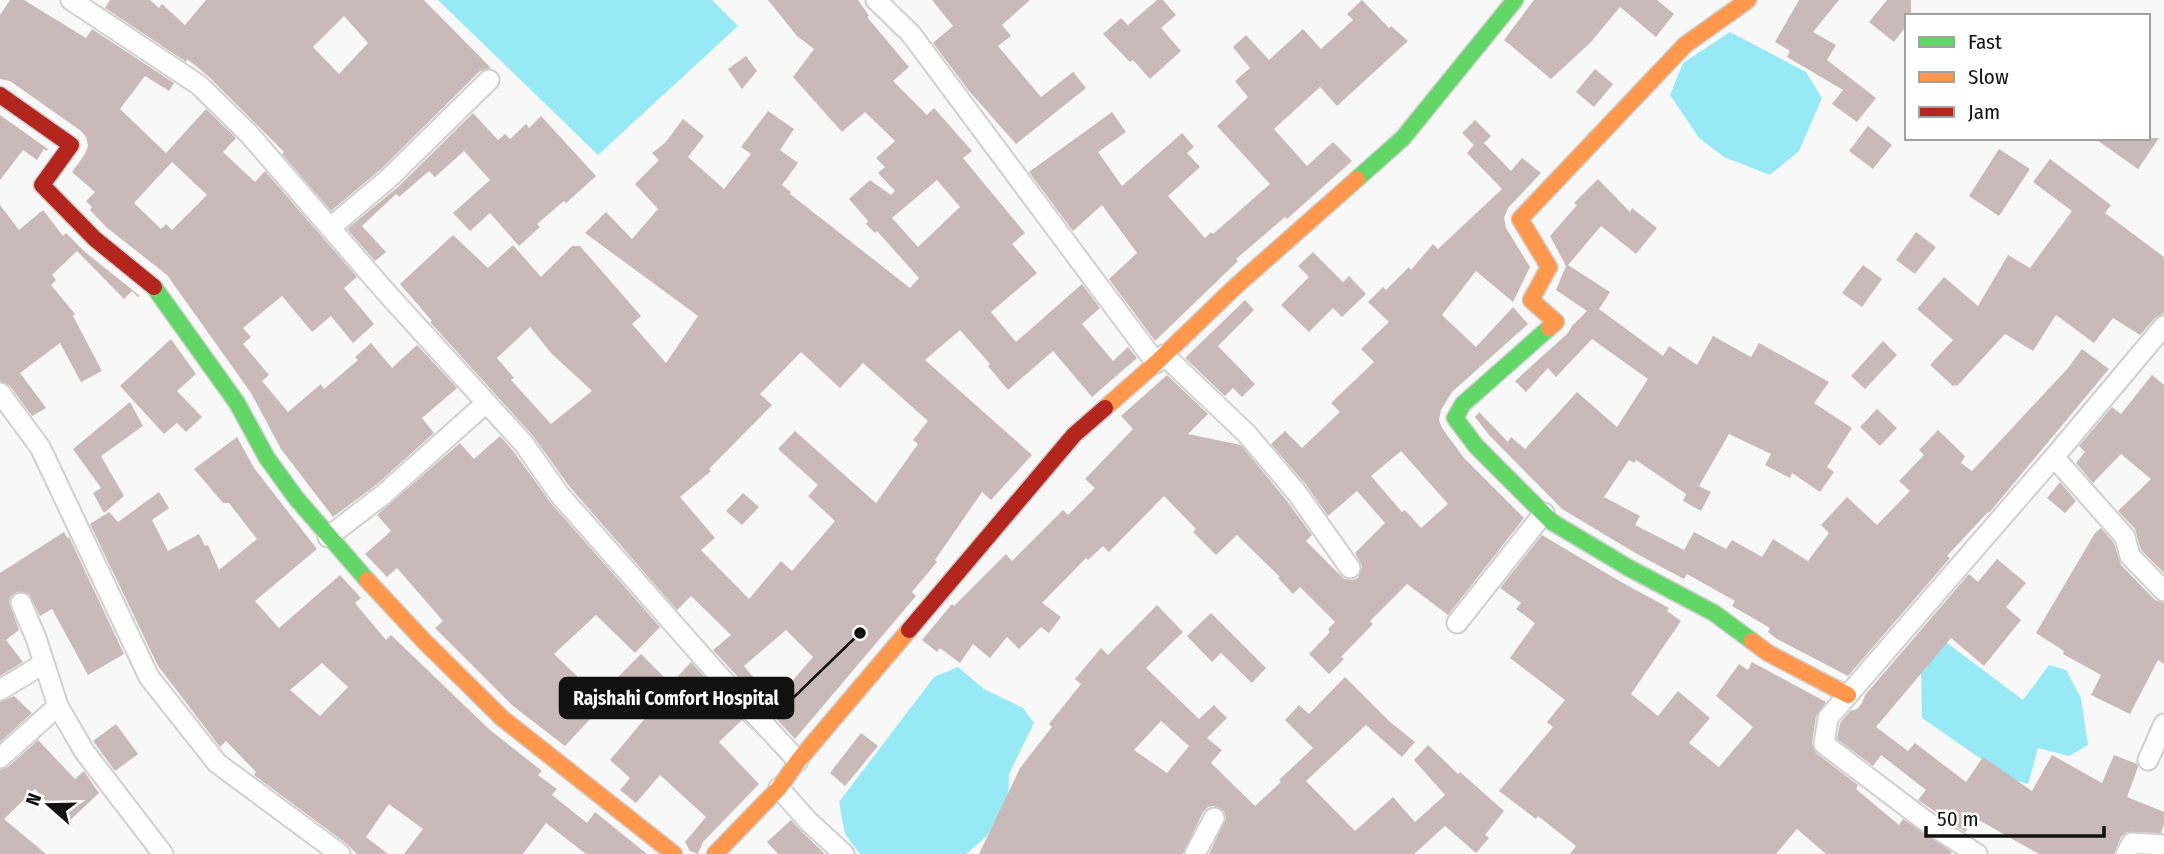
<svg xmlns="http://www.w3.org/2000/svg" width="2164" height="854" font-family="'Fira Sans Condensed',sans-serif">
<rect width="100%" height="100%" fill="#f9f8f9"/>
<g fill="#98e9f6">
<path d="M438,0H712L738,26L598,155Z"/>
<path d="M1730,32L1806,72L1822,98L1799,151L1770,175L1724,157L1699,138L1670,95L1683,63Z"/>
<path d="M1935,634L2023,700L2049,665L2066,670L2081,698L2088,745L2069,756L2038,748L2028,784L2010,779L1922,718L1921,670Z"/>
<path d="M958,667L984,689L1023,708L1034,723L1009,774L1008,802L986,837L966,854H860L845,834L839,802L934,677Z"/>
</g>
<g fill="#c9b9b9" fill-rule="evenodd">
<path d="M10,0H24L86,38L92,29L174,83L169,91L145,76L120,109L166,153L206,109L236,138L223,152L255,182L265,171L357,277L344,288L374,324L353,343L331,316L312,332L282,296L243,328L251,337L243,344L269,375L262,381L288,412L321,384L324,389L358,360L355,357L371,343L392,368L417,345L457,388L422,418L434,433L376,485L333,517L281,449L251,393L167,275L106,227L90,210L92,207L86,201L95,192L72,172L85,154L88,146L86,137L81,131L10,81L0,79V15ZM172,162L207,195L172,230L166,224L161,229L134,203Z"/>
<path d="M110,0H150L159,8L162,4L185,25L206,0H424L491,68L480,71L381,169L331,211L282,154L284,152L208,76L187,59L186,62L105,8ZM344,16L368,43L339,74L313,47Z"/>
<path d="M768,0H858L869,16L867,17L909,67L893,81L927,115L934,108L972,151L963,158L1025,233L1012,244L1037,273L991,312L1016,342L1082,284L1100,308L1082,324L1113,361L1128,347L1137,358L1092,397L1053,351L1008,390L988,366L990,364L960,330L925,360L1032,455L991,500L982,492L935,560L937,562L912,592L916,596L795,739L713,650L731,635L691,596L677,610L569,486L533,436L430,322L432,321L400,284L453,235L488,268L513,245L541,277L572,246H580L641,316L632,324L666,363L698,316L585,233L606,212L632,239L658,209L635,184L659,160L652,153L665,143L683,119L704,136L688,157L724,189L751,154L741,147L768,111L794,129L780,150L798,163L782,185L791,192L790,194L910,288L919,278L877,231L875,233L866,224L868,221L849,199L870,180L891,195L895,191L878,173L885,167L876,158L895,141L865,112L842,132L793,77L814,49L797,36ZM937,180L960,207L918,247L892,218ZM530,327L551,353L592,391L551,424L511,380L514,378L497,358ZM801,352L840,388L863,363L928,421L913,440L918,444L876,503L795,431L778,449L818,485L808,496L835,521L792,571L781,561L749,599L701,550L715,538L680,497L711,471L709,469L772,405L760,394ZM786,630L813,657L774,702L744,666Z"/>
<path d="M932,0H1030L1002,25L1011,36L998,46L1041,97L1073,72L1086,88L1016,144L969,91L933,43L953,26Z"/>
<path d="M1157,0H1163L1176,15L1161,28L1181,51L1150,79L1133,60L1130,62L1103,34L1121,18L1128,25Z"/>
<path d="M1362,0L1389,28L1391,26L1408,41L1337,106L1320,87L1274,129L1307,166L1333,142L1352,161L1287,219L1285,217L1236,259L1238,261L1155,341L1109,279L1137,253L1102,205L1073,231L1029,172L1112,112L1126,132L1098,152L1122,186L1182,133L1194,147L1187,153L1200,167L1168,196L1205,238L1211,232L1213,234L1270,184L1217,126L1248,97L1235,81L1250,68L1233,47L1246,35L1269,60L1303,29L1321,49L1353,20L1347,14Z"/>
<path d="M1534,0H1657L1674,14L1656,37L1620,7L1591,42L1551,79L1504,40Z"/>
<path d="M1799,0H1839L1813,32L1836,45L1827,60L1876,98L1857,122L1832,104L1843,90L1787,57L1790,51L1775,42Z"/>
<path d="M1887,0H1911V16H1907V25L1894,42L1869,22Z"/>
<path d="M746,56L757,71L742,89L728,69Z"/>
<path d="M1595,69L1613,84L1594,107L1576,92Z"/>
<path d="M473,113L498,140L505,134L510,139L526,124L529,128L541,116L596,176L566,203L564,201L537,224L540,227L519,246L490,213L470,231L453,213L490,180L464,151L435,177L429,171L399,197L396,194L362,226L386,252L375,261L347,229L398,187Z"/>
<path d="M0,115L48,149L46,151L44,149L37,160L23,150L0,180Z"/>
<path d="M1475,120L1491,136L1484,143L1511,171L1522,158L1541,173L1508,208L1504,218L1506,228L1530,267L1513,302L1476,271L1442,315L1476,347L1513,307L1528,324L1452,392L1441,410L1439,420L1442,428L1464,458L1524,518L1448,615L1407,584L1370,621L1373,624L1341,657L1344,659L1329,674L1309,654L1330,632L1328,629L1335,622L1300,587L1293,594L1278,578L1280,577L1237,535L1216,555L1193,532L1196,529L1164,496L1109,552L1103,546L1088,560L1086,558L1042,603L1061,617L1049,633L1041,627L1019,649L1007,637L990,658L973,644L960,663L940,648L937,652L922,640L952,604L954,606L1006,554L1012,561L1063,510L1068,515L1095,488L1085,479L1133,429L1121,416L1167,375L1208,414L1188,434L1241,445L1287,501L1312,535L1306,541L1344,579L1352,580L1358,578L1362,566L1355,553L1385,523L1357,491L1328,516L1307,486L1271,444L1285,431L1302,448L1340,412L1331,403L1374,362L1361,349L1389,322L1368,302L1383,287L1386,290L1409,267L1411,270L1433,244L1438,249L1502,189L1467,153L1474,145L1462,133ZM1401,451L1448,504L1421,528L1405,510L1402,512L1371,476Z"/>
<path d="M1868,126L1892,145L1873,169L1849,151Z"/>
<path d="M2094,138H2159L2138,169Z"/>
<path d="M1999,149L2030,169L1999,216L1969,196Z"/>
<path d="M2050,159L2111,205L2105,213L2164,257V313L2155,318L2140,335L2113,318L2094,343L2056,315L2033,351L2005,334L1957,386L1955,385L1953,386L1930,365L1953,340L1917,309L1944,277L1978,306L2008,255L2030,268L2072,211L2033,182Z"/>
<path d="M1598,179L1630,212L1632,208L1657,228L1636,254L1601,226L1568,265L1610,292L1599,309L1663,356L1669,346L1697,365L1713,336L1751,357L1759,343L1829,382L1814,403L1852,428L1827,467L1834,472L1820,492L1792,473L1790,478L1765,465L1771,454L1729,434L1699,486L1711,492L1701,511L1683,501L1686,494L1636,460L1634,463L1629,460L1604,497L1640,516L1635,525L1684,550L1694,532L1726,549L1732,540L1762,557L1773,539L1808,561L1829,533L1821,525L1847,497L1877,525L1910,491L1899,481L1924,455L1919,450L1938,430L1965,456L1961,463L1972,471L2068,368L2082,349L2109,369L1989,513L1988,512L1947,556L1950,558L1848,676L1777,639L1768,632L1770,628L1732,606L1735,601L1687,574L1684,579L1637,554L1562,509L1489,435L1475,417L1479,412L1508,442L1511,437L1525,449L1577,392L1617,427L1648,379L1592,339L1556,377L1548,368L1526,392L1515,381L1567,334L1572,326L1587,311L1556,290L1566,266L1550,236L1577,205L1574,203Z"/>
<path d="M0,205L19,230L43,210L63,236L66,233L85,252L140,296L138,297L132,291L124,299L77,251L52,275L56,280L51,285L75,314L73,316L102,371L81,382L60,343L20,373L46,408L32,416L10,386L0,381Z"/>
<path d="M1916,232L1936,247L1915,274L1896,260Z"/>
<path d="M1313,252L1343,282L1349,276L1366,294L1342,317L1333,308L1309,332L1281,305L1309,277L1298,266Z"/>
<path d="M1863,265L1882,279L1862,307L1842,293Z"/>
<path d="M1245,300L1254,310L1218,346L1255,384L1242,397L1233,388L1225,396L1185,358Z"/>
<path d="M171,339L196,374L177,391L202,417L186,432L177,423L164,434L120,386Z"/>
<path d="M1883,341L1897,355L1865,389L1851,376Z"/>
<path d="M2152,375L2164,385V573L2141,550L2135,529L2118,511L2151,479L2121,454L2093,483L2076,463L2085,452L2079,446L2112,407L2121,414Z"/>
<path d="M130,402L143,426L101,456L124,496L104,513L93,493L101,488L73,449Z"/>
<path d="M1877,409L1897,428L1880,446L1860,427Z"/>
<path d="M500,436L514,452L550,502L660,627L635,653L596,615L554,654L605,703L565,746L513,706L435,628L443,621L397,568L387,577L365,554L391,531L377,515L460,443L474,459Z"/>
<path d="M237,437L254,468L317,549L255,601L279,628L340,575L361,598L355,603L386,640L391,635L490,730L542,771L538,775L557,789L552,795L587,823L595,812L647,854H586L546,823L523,854H404L423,829L389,804L366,837L388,854H357L347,844L254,775L256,772L226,741L220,747L158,666L90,524L109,512L118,522L159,492L169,508L152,520L168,551L199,534L205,546L208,545L219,570L257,539L229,503H223L194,469ZM322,663L348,687L320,716L290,690Z"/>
<path d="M2060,482L2076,501L2065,513L2047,498Z"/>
<path d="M743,493L759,507L742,525L726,511Z"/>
<path d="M2101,528L2114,543L2121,565L2155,600L2164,603V664L2158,660L2130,714L2091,695L2101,675L2063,654L2064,651L2036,633L2095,533Z"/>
<path d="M64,532L67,538L69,537L124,654L88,675L52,609L40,616L29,594L17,592L11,596L9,602L19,630L6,640L23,662L0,676V573Z"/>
<path d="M1542,535L1621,582L1669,608L1667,611L1681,621L1631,694L1658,716L1678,691L1710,718L1689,743L1719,767L1753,727L1716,696L1739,664L1748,670L1752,662L1826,702L1816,716L1812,743L1816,753L1858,785L1856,789L1899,825L1903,819L1952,852L1950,854H1826L1797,829L1776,854H1570L1576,846L1538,816L1536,819L1499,791L1553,727L1547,722L1565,700L1510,658L1535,623L1516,609L1521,603L1500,588Z"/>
<path d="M1997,559L2026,583L2006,607L2021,620L1984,666L1951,638L1876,727L1908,751L1915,743L1966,782L1983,757L2032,791L2052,755L2102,783L2114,755L2137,764L2138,767L2127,797L2164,812V824L2161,833L2127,832L2121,837L2114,854H2039L1975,818L1965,832L1918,800L1926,790L1881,755L1873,766L1837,739L1840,723L1850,711L1857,709L1862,703L1865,695L1969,574L1978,582Z"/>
<path d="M1157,605L1183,632L1146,668L1199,719L1214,705L1227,718L1207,738L1222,750L1211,763L1255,806L1281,782L1279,780L1313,748L1285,720L1299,705L1309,714L1345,677L1389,721L1415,742L1402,757L1366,725L1306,781L1355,831L1393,797L1415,822L1445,795L1414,760L1428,745L1458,774L1460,772L1504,811L1485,835L1489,838L1476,853L1445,826L1414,854H1209L1226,818L1224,811L1214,806L1208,807L1203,812L1183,854H979L1020,768L1052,727L1049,724L1081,684L1075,679L1101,648L1108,655ZM1161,721L1189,746L1167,773L1134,750Z"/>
<path d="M1211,613L1266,668L1252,683L1221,653L1212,662L1187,636Z"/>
<path d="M641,654L671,684L691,662L760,738L742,720L719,742L759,784L703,842L698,854L690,851L685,842L706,817L660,775L636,803L620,790L630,778L610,760L647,716L614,681Z"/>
<path d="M14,696L32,713L0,742V702Z"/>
<path d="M116,724L138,754L115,771L93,741Z"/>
<path d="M861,733L878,746L845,786L830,773Z"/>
<path d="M38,740L75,779L84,771L99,793L67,823L58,813L55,815L47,805L49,804L35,789L4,819L46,854H0V770L8,767Z"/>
<path d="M791,820L800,830L825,854H778L767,842Z"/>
</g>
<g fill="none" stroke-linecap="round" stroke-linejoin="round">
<g stroke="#d0cfd0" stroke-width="23">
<g id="street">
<path d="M71,0L199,85L249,134L384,290L524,444L559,494L723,680L798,761"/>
<path d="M876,0L911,34L1156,363"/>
<path d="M331,227L389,178L489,80"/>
<path d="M2164,326L2054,457L2125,537L2130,556L2164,591"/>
<path d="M1164,355L1247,434L1297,493L1350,568"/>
<path d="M0,393L40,447L149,677L217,763L340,854"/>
<path d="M328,537L384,494L486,403"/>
<path d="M21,603L36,638L58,706L84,751L163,854"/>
<path d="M1457,623L1544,513"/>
<path d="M0,690L43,664"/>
<path d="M0,758L58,706"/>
<path d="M2148,760L2164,724"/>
<path d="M779,788L808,821L844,854"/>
<path d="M1195,854L1214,818"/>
<path d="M1977,854L1927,822L1824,744L1828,718L2054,457"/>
<path d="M2126,854L2132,843L2164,845"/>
</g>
</g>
<g stroke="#d0cfd0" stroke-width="19">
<g id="fast">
<path d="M1357,179L1403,138L1515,0"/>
<path d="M154,287L237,403L267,458L296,498L367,580"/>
<path d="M1549,328L1463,404L1455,418L1476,446L1552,522L1629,568L1714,613L1752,641"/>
</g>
</g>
<g stroke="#d0cfd0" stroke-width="19">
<g id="slow">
<path d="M1549,328L1556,322L1531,300L1549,267L1520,219L1685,45L1748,0"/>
<path d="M1105,408L1156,363L1236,286L1357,179"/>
<path d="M367,580L424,641L502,718L674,854"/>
<path d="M1752,641L1768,653L1848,695"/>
<path d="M715,854L779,788L798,761L909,630"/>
</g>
</g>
<g stroke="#d0cfd0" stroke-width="19">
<g id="jam">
<path d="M0,95L71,145L42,185L95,239L154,287"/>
<path d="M909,630L1074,435L1105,408"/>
</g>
</g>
<use href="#street" stroke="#fefefe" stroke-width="19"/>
<use href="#fast" stroke="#63d668" stroke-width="16"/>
<use href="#slow" stroke="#ff974d" stroke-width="16"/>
<use href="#jam" stroke="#b3261e" stroke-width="16"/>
</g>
<path fill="none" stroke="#121112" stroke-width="2.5" d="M860 633L793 698"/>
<circle fill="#121112" stroke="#fff" stroke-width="2.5" cx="860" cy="633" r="7"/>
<rect fill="#121112" stroke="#121112" stroke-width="2.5" x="560" y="678" width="233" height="40" rx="7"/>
<g font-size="19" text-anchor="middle" font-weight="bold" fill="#fff">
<text x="676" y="705">Rajshahi Comfort Hospital</text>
</g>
<rect x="1905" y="14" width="245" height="126" fill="#ffffff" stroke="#a0a0a0" stroke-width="2"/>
<rect x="1919" y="37" width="35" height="10" fill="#63d668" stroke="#a0a0a0" stroke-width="2"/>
<text x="1968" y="49" font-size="21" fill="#121112">Fast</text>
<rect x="1919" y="72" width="35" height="10" fill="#ff974d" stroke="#a0a0a0" stroke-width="2"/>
<text x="1968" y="84" font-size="21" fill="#121112">Slow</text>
<rect x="1919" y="107" width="35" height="10" fill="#b3261e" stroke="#a0a0a0" stroke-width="2"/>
<text x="1968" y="119" font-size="21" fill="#121112">Jam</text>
<g transform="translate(49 805) rotate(290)" stroke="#ffffff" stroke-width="5" paint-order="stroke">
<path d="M0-5L12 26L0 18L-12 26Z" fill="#121112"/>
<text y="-10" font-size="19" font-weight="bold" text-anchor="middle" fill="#121112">N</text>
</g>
<path d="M1926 826v10h178v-10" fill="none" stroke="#121112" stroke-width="3.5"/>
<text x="1937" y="826" font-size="21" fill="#121112" stroke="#ffffff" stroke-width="5" paint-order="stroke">50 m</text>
</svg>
